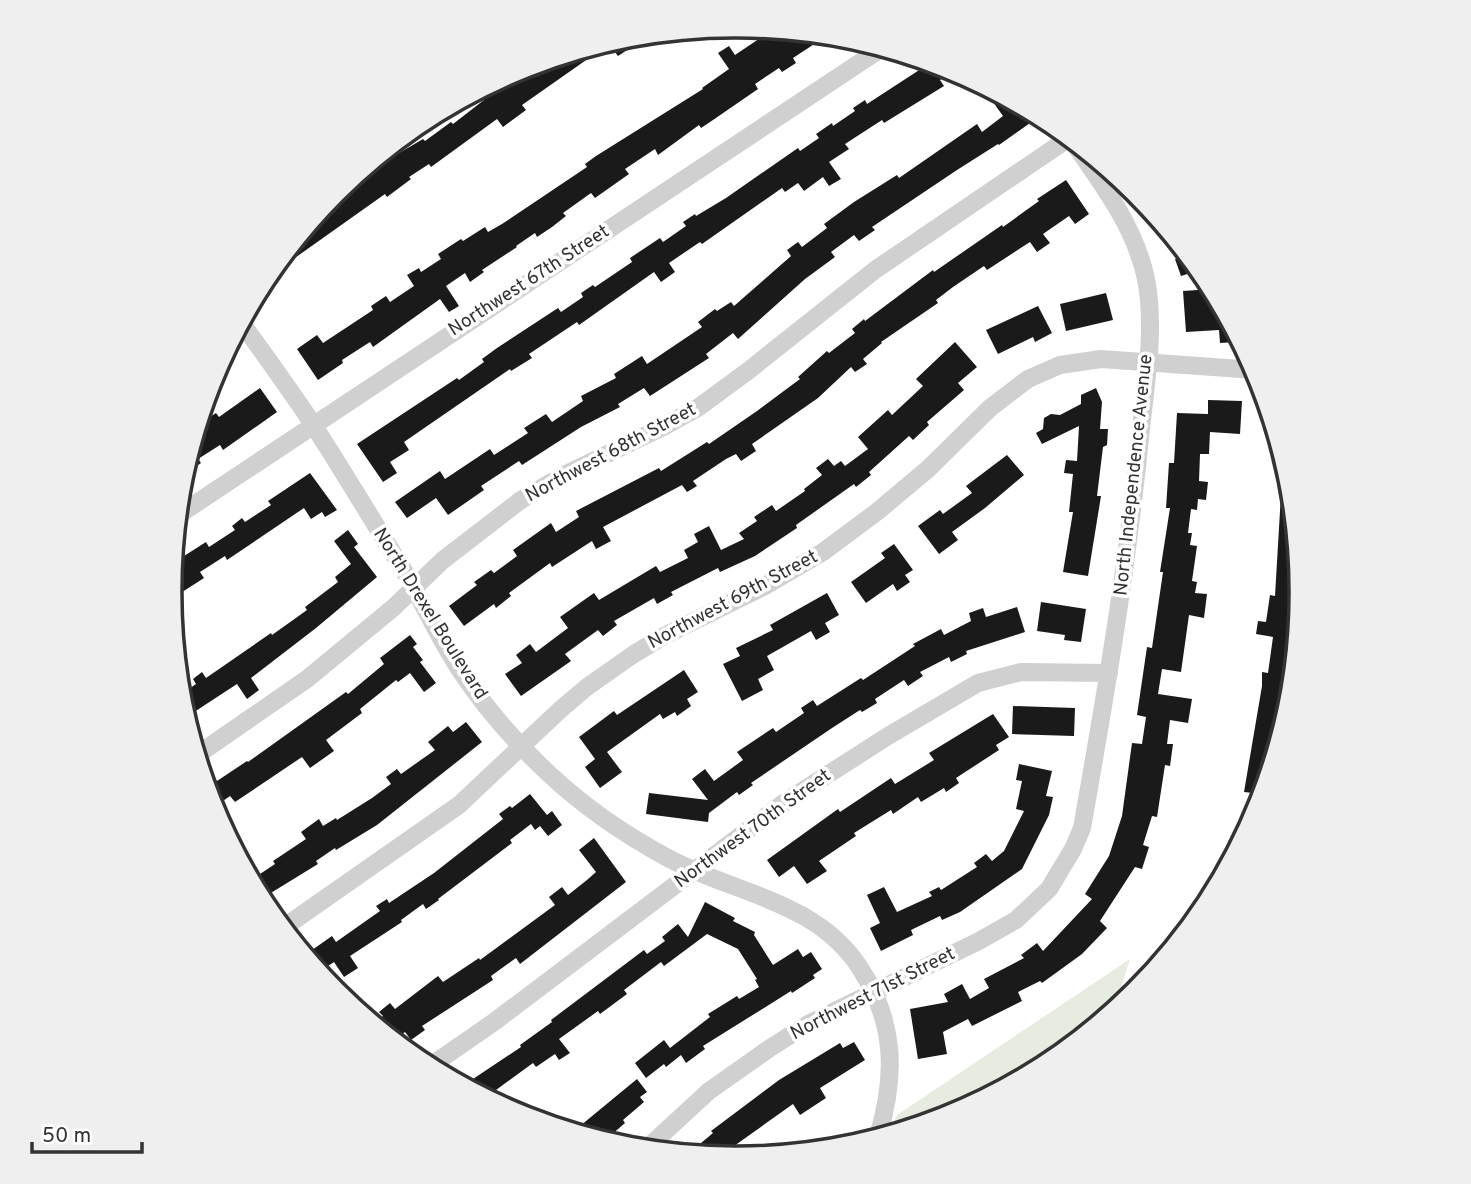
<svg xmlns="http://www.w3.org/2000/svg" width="1471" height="1184" font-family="Overpass,sans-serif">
<rect width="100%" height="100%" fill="#fff"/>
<path fill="#e6ecdf" d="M1130,959L1114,1010L1049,1063L952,1115L890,1133L897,1115Z"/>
<g fill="#1a1a1a">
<path d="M772,30L828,35L793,58L796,63L782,72L779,68L755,84L758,89L713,120L701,128L699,125L658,155L655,149L625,169L629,174L595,198L591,193L563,213L566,216L552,227L537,237L535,233L516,246L517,247L482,270L484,272L470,282L465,273L446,286L459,306L449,312L440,299L373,347L370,342L342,360L343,363L318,380L297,349L317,335L323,343L373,310L371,306L386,296L390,302L414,286L407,275L419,268L421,272L441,259L438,254L461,239L463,241L485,227L488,232L502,224L587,167L585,164L596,156L703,89L702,88L729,69L718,53L729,46L735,55Z"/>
<path d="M650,35L618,56L609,44L522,105L526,110L503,127L497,119L431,167L429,164L409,177L411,179L387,197L385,194L275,272L272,269L320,211L394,156L423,139L425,141L451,122L453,124L484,100L482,98L496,88L507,82L508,84L535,65L536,67L544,62L626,37Z"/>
<path d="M930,63L954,71L940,80L944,86L884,123L882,120L845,144L849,149L829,162L841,179L829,186L823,177L804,191L798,183L785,192L782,188L702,244L700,242L669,263L675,272L661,282L654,272L579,325L577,322L529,354L532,358L511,371L510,369L404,442L409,450L390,462L397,473L383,482L357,444L457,378L459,380L484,362L482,359L497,348L558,308L561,312L583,297L581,293L593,285L595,287L632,262L630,258L660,238L663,242L686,226L683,222L695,214L696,216L726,198L798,148L800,151L819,138L816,134L832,123L833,126L855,111L853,108L865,100L867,104Z"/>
<path d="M1002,96L1015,103L1030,123L999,145L998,144L957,170L872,227L875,230L859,241L854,235L831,252L835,257L805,279L738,339L733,333L706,354L709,358L650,396L644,388L618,404L620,407L581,427L522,465L519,461L481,486L484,490L448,515L436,498L407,518L395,502L440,471L445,479L490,449L494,455L528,433L524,428L546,414L552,422L583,401L581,396L616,378L614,374L642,356L647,364L702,327L698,322L715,309L717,311L731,302L734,306L791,256L787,250L798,242L802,247L827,228L824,224L854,202L897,175L899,178L977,124L982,132L1003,116L993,102Z"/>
<path d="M1066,180L1089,214L1075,224L1069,216L1043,234L1050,243L1037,252L1030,242L987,270L984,266L953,287L936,300L938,303L881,342L882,343L863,359L867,364L855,372L851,367L818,398L752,444L756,451L741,461L736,454L726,459L693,481L697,486L687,492L682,485L603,527L611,541L596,549L592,541L552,567L550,563L509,593L511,596L496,608L494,604L464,626L449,606L477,585L474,582L491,570L494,573L517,556L513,550L551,523L556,532L579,517L576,511L659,468L661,471L707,442L709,444L757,411L800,379L798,377L827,351L829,353L855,333L852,329L864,319L865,321L933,270L934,272L1002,225L1003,227L1039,201L1037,199Z"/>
<path d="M1187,255L1200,270L1181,276L1175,259Z"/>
<path d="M1212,289L1236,333V342L1220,343L1219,330L1186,332L1183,291Z"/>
<path d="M1106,293L1113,320L1066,331L1060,304Z"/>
<path d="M1038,306L1052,333L1035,342L1033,337L998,354L986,330Z"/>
<path d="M955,342L977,367L958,383L964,390L927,422L929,425L913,440L909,436L869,472L871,475L856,487L854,484L796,525L797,528L755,556L720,572L718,568L671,592L673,595L657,604L654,598L614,621L617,625L603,636L598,630L565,654L571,661L521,696L505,674L522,663L516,655L530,644L536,652L568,628L560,617L594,593L599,600L656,566L660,572L688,558L684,550L698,542L694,534L709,526L721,550L744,539L739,533L757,521L754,517L772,505L776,511L805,491L804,489L822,475L816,468L828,459L834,466L841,461L845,466L868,449L858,437L888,410L892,415L923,386L916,379Z"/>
<path d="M260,388L277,412L223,450L220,445L198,459L201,463L191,470L188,466L185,469L198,425L216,413L219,417Z"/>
<path d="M1096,388L1102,402L1100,429H1108L1107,445L1103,447L1097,496H1101L1088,576L1063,572L1073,512H1069L1073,474L1064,473L1066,460L1077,461L1079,426L1042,444L1036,433L1043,429L1044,418L1051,414L1060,415L1081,404V395Z"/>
<path d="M1208,400L1242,401L1240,434L1210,432L1209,454H1200L1199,481L1208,482L1206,500L1198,499L1197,510L1191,509L1188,533H1192L1190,545L1197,546L1192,581L1197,582L1195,593L1207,594L1204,618L1189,615L1181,672L1162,669L1158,694L1192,699L1188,723L1170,720L1167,744H1173L1170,766L1165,765L1157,817L1152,816L1143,845L1149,847L1142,869L1135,867L1100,921L1107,928L1082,954L1042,983L1040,981L1018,992L1022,1001L972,1026L968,1019L943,1032L947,1054L918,1059L910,1009L948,1002L944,994L962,984L970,999L989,988L984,979L1024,958L1021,955L1037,943L1043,951L1092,899L1085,894L1109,856L1122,816L1132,743L1142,744L1146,717L1137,715L1147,647L1152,648L1163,572H1160L1170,508H1166L1169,463H1174L1177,413L1208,414Z"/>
<path d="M1007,455L1024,475L985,508L952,532L958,540L939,554L918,526L940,510L943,514L972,493L966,486Z"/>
<path d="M310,473L337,510L325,517L322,512L311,519L304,508L227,560L225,556L200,572L204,578L176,596L170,587L173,563L206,542L209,547L235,530L232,526L242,518L245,522L271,505L268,501Z"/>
<path d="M1281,494L1292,495L1301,590H1296L1291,623L1298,624L1291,690L1283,689L1278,721L1284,722L1262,794L1244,792L1262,686V672L1268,673L1273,637L1256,634L1258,621L1266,622L1270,595L1275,596Z"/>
<path d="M348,530L358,544L354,547L377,577L316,628L251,678L259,690L247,699L237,684L185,718L180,695L196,684L193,679L202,672L206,678L271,633L272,635L307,610L305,607L338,582L335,577L351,564L334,541Z"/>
<path d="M894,544L913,570L905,575L910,582L897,591L893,584L866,603L851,582L885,558L881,553Z"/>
<path d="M827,593L839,615L825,623L830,632L816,640L811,631L767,656L774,670L758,679L763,690L742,701L723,664L740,656L736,648L773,630L770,625Z"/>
<path d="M1041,602L1086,609L1081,642L1064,640L1065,635L1037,631Z"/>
<path d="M1017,607L1025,632L966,651L967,654L951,662L949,657L920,672L923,676L908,686L904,680L875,699L877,703L862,712L860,710L832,728L751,783L753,785L739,795L737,792L709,813L708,822L646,814L649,793L708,800L692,779L705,769L714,781L743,760L737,752L773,728L776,732L804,713L801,708L813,700L817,706L861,678L863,680L915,646L913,644L941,629L944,635L971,621L969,613L983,608L986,617Z"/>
<path d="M410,635L417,644L413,647L423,660L420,662L436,683L424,692L410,673L398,682L396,680L360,709L362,713L326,740L334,751L310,768L302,757L235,802L230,796L213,808L206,785L215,778L217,781L247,761L248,762L346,692L348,694L384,664L380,658Z"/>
<path d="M684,670L698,692L687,699L691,706L677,716L675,712L663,719L660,714L607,752L622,772L600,788L585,767L595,759L579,737L614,711L617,715Z"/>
<path d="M1013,706L1075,708L1074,736L1012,734Z"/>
<path d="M993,714L1009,737L996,745L999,750L956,778L959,783L946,792L944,788L921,802L918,797L893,814L891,810L854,833L856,836L819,861L827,871L807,884L794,866L779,877L767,860L838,809L840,812L891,778L895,784L934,760L929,753Z"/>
<path d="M466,722L482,742L377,825L336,850L335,848L316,861L318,864L261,899L251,880L275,864L273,861L306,839L301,832L319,819L323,826L336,818L337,820L372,798L391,784L386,777L397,769L401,774L435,750L428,742L448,726L453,732Z"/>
<path d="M1019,764L1052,771L1046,796L1053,797L1049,815L1022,869L960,912L942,920L940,916L911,930L913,935L881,951L870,928L880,923L867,895L884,887L897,912L932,896L929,892L939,887L941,890L977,867L974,863L986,854L992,861L1004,851L1024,811L1016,809L1022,781L1016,780Z"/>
<path d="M530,794L547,815L552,811L562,825L548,836L540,826L535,830L531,824L510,840L512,843L438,899L439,900L426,909L423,904L401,920L402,922L350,956L358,968L344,977L334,962L319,972L305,955L332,936L336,942L380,911L376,906L387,899L389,903L434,873L503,819L499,814L510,806L512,808Z"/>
<path d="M594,838L626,882L520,964L516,958L491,976L493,980L422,1026L425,1030L411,1040L405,1032L394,1040L379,1028L375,1022L383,1016L379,1012L390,1003L395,1009L438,976L443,982L479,958L480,960L555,905L549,897L562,887L568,895L587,880L596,872L579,850Z"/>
<path d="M705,902L735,918L733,921L755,932L754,935L773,965L798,949L803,957L811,952L822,969L813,975L815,978L792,993L791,991L703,1046L705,1049L686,1063L681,1055L666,1067L664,1064L646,1078L635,1063L664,1040L670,1048L710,1017L708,1014L737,996L739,999L759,987L755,980L757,979L738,949L707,934L664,966L661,962L624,990L627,994L600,1014L598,1011L559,1039L570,1053L559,1060L555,1054L536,1067L533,1063L496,1090L499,1095L492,1100L464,1085L521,1047L520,1045L552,1022L551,1020L644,950L647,954L665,941L662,937L678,924L688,937Z"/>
<path d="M854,1042L865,1060L820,1088L826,1098L800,1115L793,1104L720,1156L689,1153L713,1133L711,1131L779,1080L840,1043L843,1048Z"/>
<path d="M637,1079L647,1092L640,1097L644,1102L623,1120L625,1123L610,1136L607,1132L598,1139L588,1136L580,1126Z"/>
</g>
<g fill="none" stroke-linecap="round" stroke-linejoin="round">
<g stroke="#d0d0d0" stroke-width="18">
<path d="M241,322C266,357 291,391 314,426C345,474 374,523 404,571C423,602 438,636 458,667C483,705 514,741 547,772C582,805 625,835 668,858C734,894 816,900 860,968C896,1023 896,1076 878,1137"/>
<path d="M177,516L882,48"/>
<path d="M197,755L307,679L393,608L443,560L521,500L562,476L661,428L699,407L748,371L875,270L1069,138"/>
<path d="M283,928L459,805L561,709L587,687L634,654L664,636L765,586L823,552L878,511L928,469L990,408L1028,379L1060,365L1101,359L1255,370"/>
<path d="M429,1067L494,1022L785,802L888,736L978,683L1021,672L1109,673"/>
<path d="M646,1149L709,1091L770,1048L808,1024L979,941L1016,920L1049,889L1073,849L1082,828C1105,698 1127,569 1140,438C1145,387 1156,330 1146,279C1135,226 1101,183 1071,139"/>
</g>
</g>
<g text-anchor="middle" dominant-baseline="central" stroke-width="7" stroke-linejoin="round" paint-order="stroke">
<g font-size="19" fill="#333" stroke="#fff">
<text transform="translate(529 281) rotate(-33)">Northwest 67th Street</text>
<text transform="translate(611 453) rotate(-28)">Northwest 68th Street</text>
<text transform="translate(1134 475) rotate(-84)">North Independence Avenue</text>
<text transform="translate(733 600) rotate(-28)">Northwest 69th Street</text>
<text transform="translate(430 614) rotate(58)">North Drexel Boulevard</text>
<text transform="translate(753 829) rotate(-36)">Northwest 70th Street</text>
<text transform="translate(873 994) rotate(-27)">Northwest 71st Street</text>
</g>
</g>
<path d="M0 0H1471V1184H0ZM735 38H736A553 553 0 0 1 1289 591V593A553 553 0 0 1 736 1146H735A553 553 0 0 1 182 593V591A553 553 0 0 1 735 38Z" fill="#efefef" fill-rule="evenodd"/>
<path fill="none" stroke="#333" stroke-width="3.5" d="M735 38H736A553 553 0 0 1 1289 591V593A553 553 0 0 1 736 1146H735A553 553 0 0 1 182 593V591A553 553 0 0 1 735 38Z"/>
<path d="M32 1142v10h110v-10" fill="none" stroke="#333333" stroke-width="3.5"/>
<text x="42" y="1142" font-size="21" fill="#333333" stroke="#ffffff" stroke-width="5" paint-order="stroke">50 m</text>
</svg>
